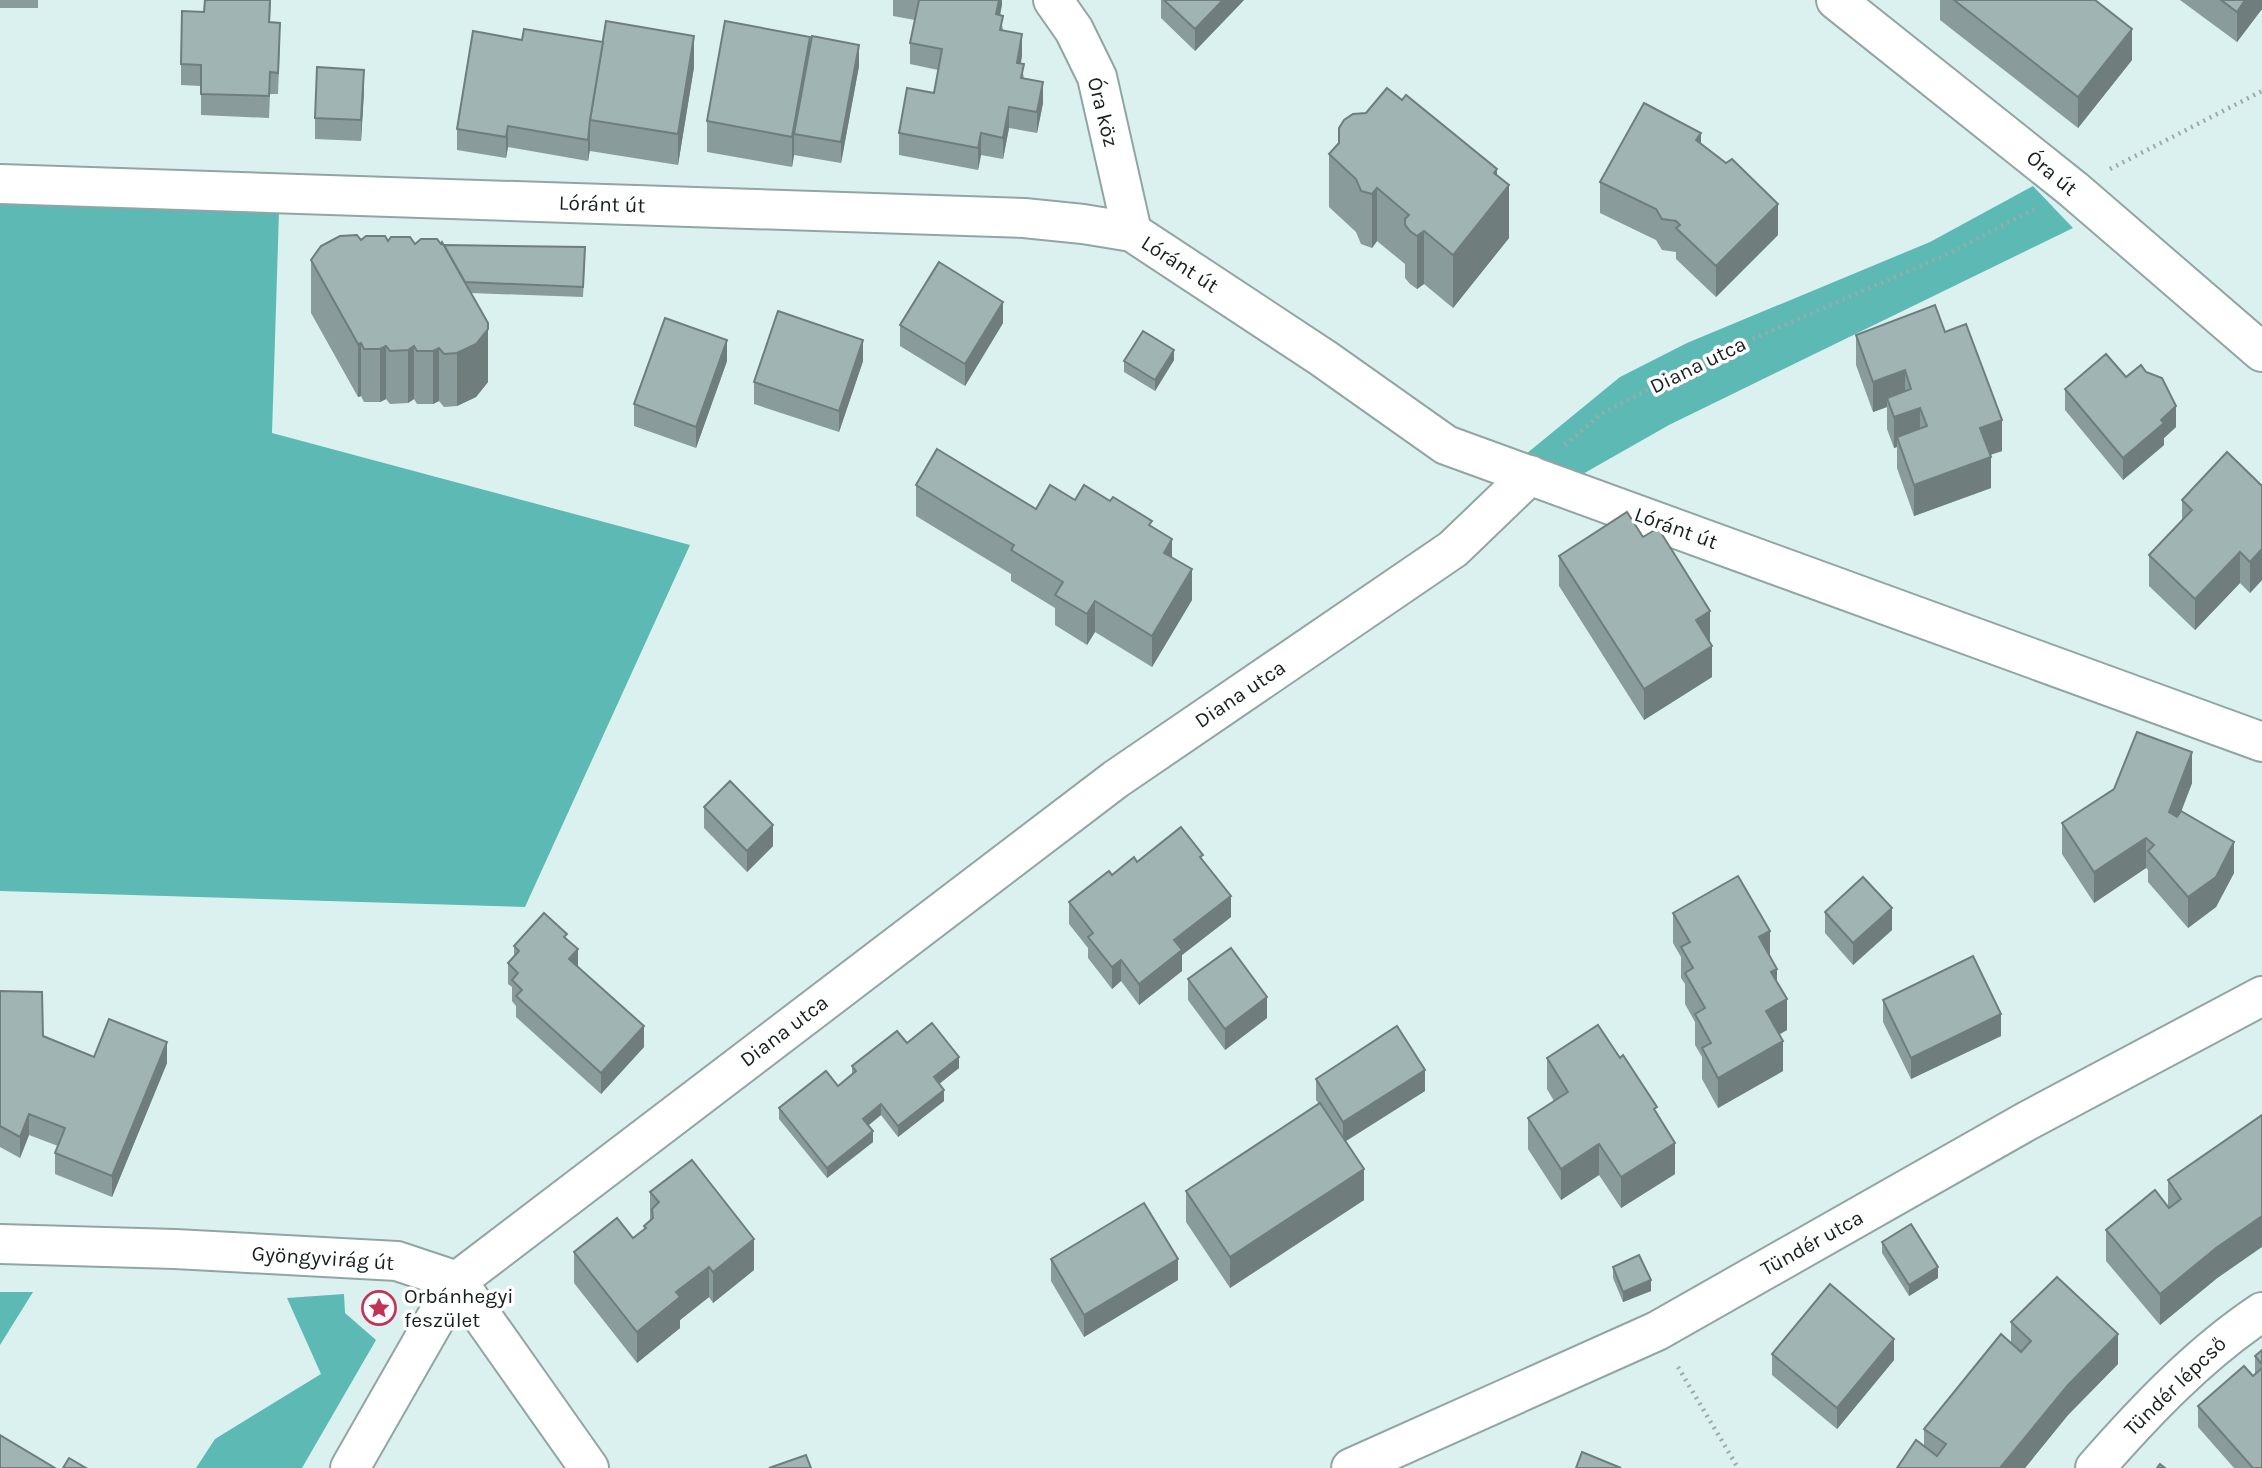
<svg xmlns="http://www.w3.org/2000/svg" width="2262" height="1468" font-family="Karla,sans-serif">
<rect width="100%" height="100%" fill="#dbf1ef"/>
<g fill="#5cb9b4">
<path d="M2033,186L2073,228L1669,425L1581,475L1526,454L1620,377L1687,343L1930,242Z"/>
<path d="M0,201L279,212L272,433L690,545L525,907L0,891Z"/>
<path d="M0,1292H33L0,1345Z"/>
<path d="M344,1294L345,1313L376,1340L302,1468H196L215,1439L321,1374L287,1298Z"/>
</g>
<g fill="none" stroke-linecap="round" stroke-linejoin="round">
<g stroke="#91a6a4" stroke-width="42">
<g id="minor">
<path d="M1053,0L1074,30L1097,77L1132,232"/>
<path d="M1836,0L2073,189L2262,352"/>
<path d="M0,184L1024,218L1083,224L1132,232L1323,358L1446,445L2262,742"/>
<path d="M0,1244L175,1249L397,1261L457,1281L589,1468"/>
<path d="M350,1468L457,1281L1116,779L1453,549L1530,475"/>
<path d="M1351,1468L1657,1331L2027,1121L2262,996"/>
<path d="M2095,1468C2145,1411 2199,1354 2262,1312"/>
</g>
</g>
<g stroke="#9aabaa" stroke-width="4.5" stroke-dasharray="2 5" stroke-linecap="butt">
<path d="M2110,169L2262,91"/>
<path d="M1565,445L1601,414L1702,361L1950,253L2034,209"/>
<path d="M1678,1367L1738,1468"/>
</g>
<use href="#minor" stroke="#fff" stroke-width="38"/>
</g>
<g fill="#899b9a">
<rect x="0" y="0" width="38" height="8"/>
<path d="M271,0L270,22L280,44L278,94H270L269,118L201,115V86L181,85V64L204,12Z"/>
<path d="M893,0H1002L1000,15L1003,30L1022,55L1021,64L1024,78L1043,103L1037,133L1009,128L1003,159L981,155L978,170L899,155V133L934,93L938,70L910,64V43L915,20L893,16Z"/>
<path d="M1161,0H1244L1195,51L1161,18Z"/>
<path d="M1940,0H2095L2132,60L2078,128L1940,20Z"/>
<path d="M2180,0H2262V9L2237,42Z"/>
<path d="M522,40L694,67L678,165L590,151V149L588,161L508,147L506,158L457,150V129Z"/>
<path d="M810,47L859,66L841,163L794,155L792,167L707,152V121Z"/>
<path d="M364,91L361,141L315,139V118Z"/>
<path d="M1366,113L1497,176L1509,238L1453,308L1424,284L1417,289L1410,284L1405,278V264L1377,241L1372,248L1361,244L1356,232L1329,207V154Z"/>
<path d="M1701,144L1778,235L1716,297L1676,259V252L1662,250L1656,240L1600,213V182Z"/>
<path d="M361,240L388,241L415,244H441L444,245L585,258L583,297L471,293L488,382L476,397L457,406L444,407L439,401L433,404H417L414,399L408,403L390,404L386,399L380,402H364L361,396L358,397L311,313V260Z"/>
<path d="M1003,323L965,386L900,346V325Z"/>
<path d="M1945,332L2002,451L1990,455L1991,488L1914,516L1897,468V447L1894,448L1887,429V407L1873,412L1856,365V335Z"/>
<path d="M1174,360L1155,391L1124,372V361Z"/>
<path d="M727,361L696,448L634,426V404Z"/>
<path d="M863,361L839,432L754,404V382Z"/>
<path d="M2126,377L2176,427L2164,438V445L2123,480L2065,410V389Z"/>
<path d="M916,485L1036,509L1075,500L1152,526L1172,558L1192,600L1152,667L1095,632L1087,645L1055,625V608L1011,581V574L916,516Z"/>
<path d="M2262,486V580L2250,593L2240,583L2195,630L2149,586V555L2182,521V500Z"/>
<path d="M1559,556L1710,642L1712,677L1644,720L1559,586Z"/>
<path d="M2192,783L2181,812L2234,873L2216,907L2188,928L2148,882V870L2146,868L2094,903L2062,854V823Z"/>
<path d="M704,807L773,846L747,872L704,828Z"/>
<path d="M1203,860L1231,917L1182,955V971L1139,1005L1121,981L1112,989L1088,958V948L1069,924V902L1112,875L1137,862Z"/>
<path d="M1825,912L1892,930L1853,965L1825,933Z"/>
<path d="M1673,913L1770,956L1777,982L1787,1030L1779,1034L1783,1071L1718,1108L1702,1079V1057L1695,1045V1022L1685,1004V984L1681,978V957L1673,943Z"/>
<path d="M567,939L578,967L644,1047L601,1094L516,1017V1006L512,1001V987L508,984V963L514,957V946Z"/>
<path d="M1188,979L1267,1018L1225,1050L1188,1000Z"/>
<path d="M0,991L43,1036L94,1057L167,1063L112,1197L55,1174V1153L58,1146L29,1135L20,1158L0,1147Z"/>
<path d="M1883,1000L2001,1036L1911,1079L1883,1022Z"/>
<path d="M907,1043L959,1068L939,1084L944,1101L898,1137L881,1115L868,1125L873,1142L827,1178L779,1119V1108L838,1086L852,1074V1066Z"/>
<path d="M1547,1058L1657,1114L1675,1174L1621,1208L1599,1175L1561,1200L1528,1149V1118L1554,1101L1547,1089Z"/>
<path d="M1316,1079L1425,1091L1345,1141L1364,1200L1230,1288L1186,1222V1191L1319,1104L1316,1100Z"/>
<path d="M2262,1115L2216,1279L2160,1325L2106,1261V1230L2168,1207V1180Z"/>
<path d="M650,1192L754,1270L713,1303L709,1297L680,1320V1328L637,1363L574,1283V1252L633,1238L644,1229V1226L650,1220Z"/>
<path d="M1882,1242L1938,1278L1909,1296L1882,1253Z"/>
<path d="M1051,1259L1178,1280L1084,1337L1051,1281Z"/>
<path d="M1613,1267L1651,1291L1623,1302L1613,1278Z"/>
<path d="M2011,1322L2118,1364L2068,1415L2025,1468H1897L1924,1446V1429L2011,1343Z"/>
<path d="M2262,1350V1468H2234L2198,1427V1406L2255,1375V1356Z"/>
<path d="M1772,1354L1894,1360L1837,1429L1772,1375Z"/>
</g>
<g fill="#6f7e7d">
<path d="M999,0H1002V5L996,35V14Z"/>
<path d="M1223,0H1244L1195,51V29Z"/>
<path d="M2245,0H2262V9L2237,42V12Z"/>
<path d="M2132,29V60L2078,128V97Z"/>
<path d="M1022,34V55L1017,84V63Z"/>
<path d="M694,36V67L678,165V134Z"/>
<path d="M810,37V67L794,134V155L792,167V137Z"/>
<path d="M859,45V66L841,163V142Z"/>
<path d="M364,70V91L361,141V120Z"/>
<path d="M1043,82V103L1037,133V112Z"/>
<path d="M1009,107V128L1003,159V138Z"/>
<path d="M508,126V147L506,158V137Z"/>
<path d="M590,128V149L588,161V140Z"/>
<path d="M981,133V155L978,170V148Z"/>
<path d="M1701,133V164L1696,140Z"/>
<path d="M1497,169V200L1509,185V238L1453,308V255L1494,173Z"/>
<path d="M1377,188V241L1372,248V194Z"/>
<path d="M1778,204V235L1716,297V266Z"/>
<path d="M1424,231V284L1417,289V236Z"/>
<path d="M1003,302V323L965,386V364Z"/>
<path d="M488,323V382L476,397L457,406V353Z"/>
<path d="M727,340V361L696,448V427Z"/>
<path d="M863,340V361L839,432V411Z"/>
<path d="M361,343V396L358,397V344Z"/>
<path d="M386,346V399L380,402V349Z"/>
<path d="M414,346V399L408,403V350Z"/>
<path d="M439,348V401L433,404V351Z"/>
<path d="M1174,350V360L1155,391V380Z"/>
<path d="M1905,370V401L1887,398V407L1873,412V382Z"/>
<path d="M2176,406V427L2164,438V445L2123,480V458L2161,420Z"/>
<path d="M1920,408V438L1897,437V447L1894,448V417Z"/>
<path d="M2002,420V451L1980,458V428Z"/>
<path d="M1991,457V488L1914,516V485Z"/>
<path d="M1172,539V570L1164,553Z"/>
<path d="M2262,549V580L2250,593V562Z"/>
<path d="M2240,552V583L2195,630V599Z"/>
<path d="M1192,569V600L1152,667V636Z"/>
<path d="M1095,601V632L1087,645V614Z"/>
<path d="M1710,611V642L1696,651V620Z"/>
<path d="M1712,646V677L1644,720V689Z"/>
<path d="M2192,752V783L2169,843V812Z"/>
<path d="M773,825V846L747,872V851Z"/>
<path d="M2146,838V868L2094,903V872Z"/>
<path d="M2234,842V873L2216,907L2188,928V897Z"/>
<path d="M1231,896V917L1182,955V971L1139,1005V984L1174,940Z"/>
<path d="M1892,908V930L1853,965V943Z"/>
<path d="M1770,931V962L1759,937Z"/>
<path d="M578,949V970L569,959Z"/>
<path d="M1121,960V981L1112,989V967Z"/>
<path d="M1777,969V999L1771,972Z"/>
<path d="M1267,997V1018L1225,1050V1029Z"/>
<path d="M1787,999V1030L1766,1042V1011Z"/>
<path d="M2001,1014V1036L1911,1079V1058Z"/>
<path d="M644,1026V1047L601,1094V1073Z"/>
<path d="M1783,1041V1071L1718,1108V1078Z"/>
<path d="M167,1042V1063L112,1197V1176Z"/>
<path d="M959,1057V1068L934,1088V1077Z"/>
<path d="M1425,1070V1091L1343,1143V1122Z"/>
<path d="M944,1090V1101L898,1137V1126Z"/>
<path d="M881,1104V1115L863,1130V1119Z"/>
<path d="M29,1114V1135L20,1158V1137Z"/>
<path d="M873,1131V1142L827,1178V1168Z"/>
<path d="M1675,1143V1174L1621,1208V1177Z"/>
<path d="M1599,1144V1175L1561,1200V1169Z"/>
<path d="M1364,1169V1200L1230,1288V1257Z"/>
<path d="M2262,1216V1247L2216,1279L2160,1325V1294L2216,1248Z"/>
<path d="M754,1239V1270L713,1303V1272Z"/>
<path d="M1178,1259V1280L1084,1337V1315Z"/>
<path d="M709,1267V1297L680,1320V1328L637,1363V1332L676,1292Z"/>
<path d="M1938,1267V1278L1909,1296V1285Z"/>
<path d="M1651,1280V1291L1623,1302V1292Z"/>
<path d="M2118,1334V1364L2068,1415L2025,1468H2000L2068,1385Z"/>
<path d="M1894,1339V1360L1837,1429V1408Z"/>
</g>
<g fill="#9fb4b3" stroke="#6f7e7d" stroke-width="2">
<path d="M205,0H270L269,22L280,23L278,73L270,72L269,96L201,94V65L181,64L182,11L204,12Z"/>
<path d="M919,0H999L996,14L1003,16L1000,30L1022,34L1017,63L1024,64L1021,78L1043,82L1037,112L1009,107L1003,138L981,133L978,148L899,133L907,88L934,93L942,49L910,43Z"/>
<path d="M1164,0H1223L1195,29Z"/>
<path d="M1954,0H2095L2132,29L2078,97Z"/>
<path d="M2221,0H2245L2237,12Z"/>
<path d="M606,21L694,36L678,134L590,120Z"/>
<path d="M725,21L810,37L792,137L707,121Z"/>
<path d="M524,29L603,42L590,120L588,140L508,126L506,137L457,129L473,31L522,40Z"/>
<path d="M812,36L859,45L841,142L794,134Z"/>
<path d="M317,67L364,70L361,120L315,118Z"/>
<path d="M1387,88L1402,100L1406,95L1497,169L1494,173L1509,185L1453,255L1424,231L1417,236L1410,231L1405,225V219L1409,215L1377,188L1372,194L1361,191L1356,179L1329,154L1339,143V128L1344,120L1353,114L1366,113Z"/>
<path d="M1644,103L1701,133L1696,140L1726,163L1732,159L1778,204L1716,266L1676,228L1680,225L1676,221L1662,219L1656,209L1600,182Z"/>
<path d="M357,235L361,240L366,236H385L388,241L391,237H410L415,244L421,239H437L441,244L442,242L488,323V329L476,344L457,353L444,354L439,348L433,351H417L414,346L408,350L390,351L386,346L380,349H364L361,343L358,344L311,260L321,246L340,236Z"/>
<path d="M444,245L585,247L583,287L465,282Z"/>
<path d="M939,262L1003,302L965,364L900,325Z"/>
<path d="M1935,305L1945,332L1966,324L2002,420L1980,428L1991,457L1914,485L1897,437L1927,426L1920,408L1894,417L1887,398L1911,389L1905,370L1873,382L1856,335Z"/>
<path d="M778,311L863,340L839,411L754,382Z"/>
<path d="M665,318L727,340L696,427L634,404Z"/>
<path d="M1143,331L1174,350L1155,380L1124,361Z"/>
<path d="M2106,354L2126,377L2141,365L2146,372L2162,378L2176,406L2161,420L2164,423L2123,458L2065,389Z"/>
<path d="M937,449L1036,509L1050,485L1075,500L1084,485L1110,501L1113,497L1152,521L1149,525L1172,539L1164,553L1192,569L1152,636L1095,601L1087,614L1055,595L1063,582L1011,550L1014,545L916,485Z"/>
<path d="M2227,452L2262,486V549L2250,562L2240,552L2195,599L2149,555L2192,510L2182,500Z"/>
<path d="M1627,512L1643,537L1658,528L1710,611L1696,620L1712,646L1644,689L1559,556Z"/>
<path d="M2137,732L2192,752L2169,812L2177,817L2181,811L2234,842L2216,877L2188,897L2148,851L2154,845L2146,838L2094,872L2062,823L2114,789Z"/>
<path d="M730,781L773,825L747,851L704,807Z"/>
<path d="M1181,827L1203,855L1200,857L1231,896L1174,940L1182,950L1139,984L1121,960L1112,967L1088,937L1093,933L1069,902L1109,871L1112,875L1134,857L1137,862Z"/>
<path d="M1738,876L1770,931L1759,937L1777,969L1771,972L1787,999L1766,1011L1783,1041L1718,1078L1702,1048L1711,1043L1695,1014L1705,1008L1685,973L1693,968L1681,947L1690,942L1673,913Z"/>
<path d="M1863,877L1892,908L1853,943L1825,912Z"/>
<path d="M544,913L567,934L564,937L578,949L569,959L644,1026L601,1073L516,996L522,990L512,980L518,973L508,963L519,951L514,946Z"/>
<path d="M1231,948L1267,997L1225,1029L1188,979Z"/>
<path d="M1973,956L2001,1014L1911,1058L1883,1000Z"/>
<path d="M0,991L42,992L43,1036L94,1057L109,1019L167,1042L112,1176L55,1153L65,1128L29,1114L20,1137L0,1126Z"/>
<path d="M932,1023L959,1057L934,1077L944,1090L898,1126L881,1104L863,1119L873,1131L827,1168L779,1108L826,1071L838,1086L856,1071L852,1066L897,1031L907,1043Z"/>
<path d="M1598,1025L1620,1058L1623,1055L1657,1107L1654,1109L1675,1143L1621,1177L1599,1144L1561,1169L1528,1118L1568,1092L1547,1058Z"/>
<path d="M1397,1026L1425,1070L1343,1122L1316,1079Z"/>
<path d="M1320,1103L1364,1169L1230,1257L1186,1191Z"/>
<path d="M2262,1115V1216L2216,1248L2160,1294L2106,1230L2155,1190L2169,1208L2181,1199L2168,1180Z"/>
<path d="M692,1160L754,1239L713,1272L709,1267L676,1292L680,1297L637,1332L574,1252L617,1218L633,1238L646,1228L644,1226L653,1218L652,1209L659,1202L650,1192Z"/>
<path d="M1144,1203L1178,1259L1084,1315L1051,1259Z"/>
<path d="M1911,1224L1938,1267L1909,1285L1882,1242Z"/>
<path d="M1639,1255L1651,1280L1623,1292L1613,1267Z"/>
<path d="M2057,1277L2118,1334L2068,1385L2000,1468H1897L1916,1440L1937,1456L1946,1444L1924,1429L2001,1334L2021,1352L2031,1341L2011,1322Z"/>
<path d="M1830,1284L1894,1339L1837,1408L1772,1354Z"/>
<path d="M2262,1350V1364L2255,1356Z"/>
<path d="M2244,1366L2253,1376L2262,1368V1468H2253L2198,1406Z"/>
<path d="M0,1435L55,1468H0Z"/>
<path d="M1582,1452L1621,1468H1576Z"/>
<path d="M806,1455L811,1468H769Z"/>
<path d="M69,1458L86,1468H63Z"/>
<path d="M2160,1464L2165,1468H2157Z"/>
</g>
<defs>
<g id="sight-ring" transform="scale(1.75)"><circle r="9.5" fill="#fff" stroke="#c23257" stroke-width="1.5"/><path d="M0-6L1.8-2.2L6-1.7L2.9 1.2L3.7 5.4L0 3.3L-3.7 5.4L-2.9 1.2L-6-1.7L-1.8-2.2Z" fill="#c23257"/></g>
</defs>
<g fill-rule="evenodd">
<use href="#sight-ring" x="379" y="1308"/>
</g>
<g text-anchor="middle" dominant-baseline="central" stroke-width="7" stroke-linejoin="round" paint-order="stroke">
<g font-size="21" fill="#171f1f" stroke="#fff">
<text transform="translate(1103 112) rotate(76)">Óra köz</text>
<text transform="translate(2052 173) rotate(39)">Óra út</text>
<text transform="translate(602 204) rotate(2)">Lóránt út</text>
<text transform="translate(1180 264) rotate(33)">Lóránt út</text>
<text transform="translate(1698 365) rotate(-26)">Diana utca</text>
<text transform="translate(1676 528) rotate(20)">Lóránt út</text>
<text transform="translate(1240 694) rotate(-34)">Diana utca</text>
<text transform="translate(784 1031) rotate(-37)">Diana utca</text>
<text transform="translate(1812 1243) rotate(-29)">Tündér utca</text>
<text transform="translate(323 1258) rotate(4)">Gyöngyvirág út</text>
<text transform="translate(2175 1386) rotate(-44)">Tündér lépcső</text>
</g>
<g font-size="21" fill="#171f1f" stroke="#fff" text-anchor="start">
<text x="404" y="1296">Orbánhegyi<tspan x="404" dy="24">feszület</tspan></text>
</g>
</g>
</svg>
